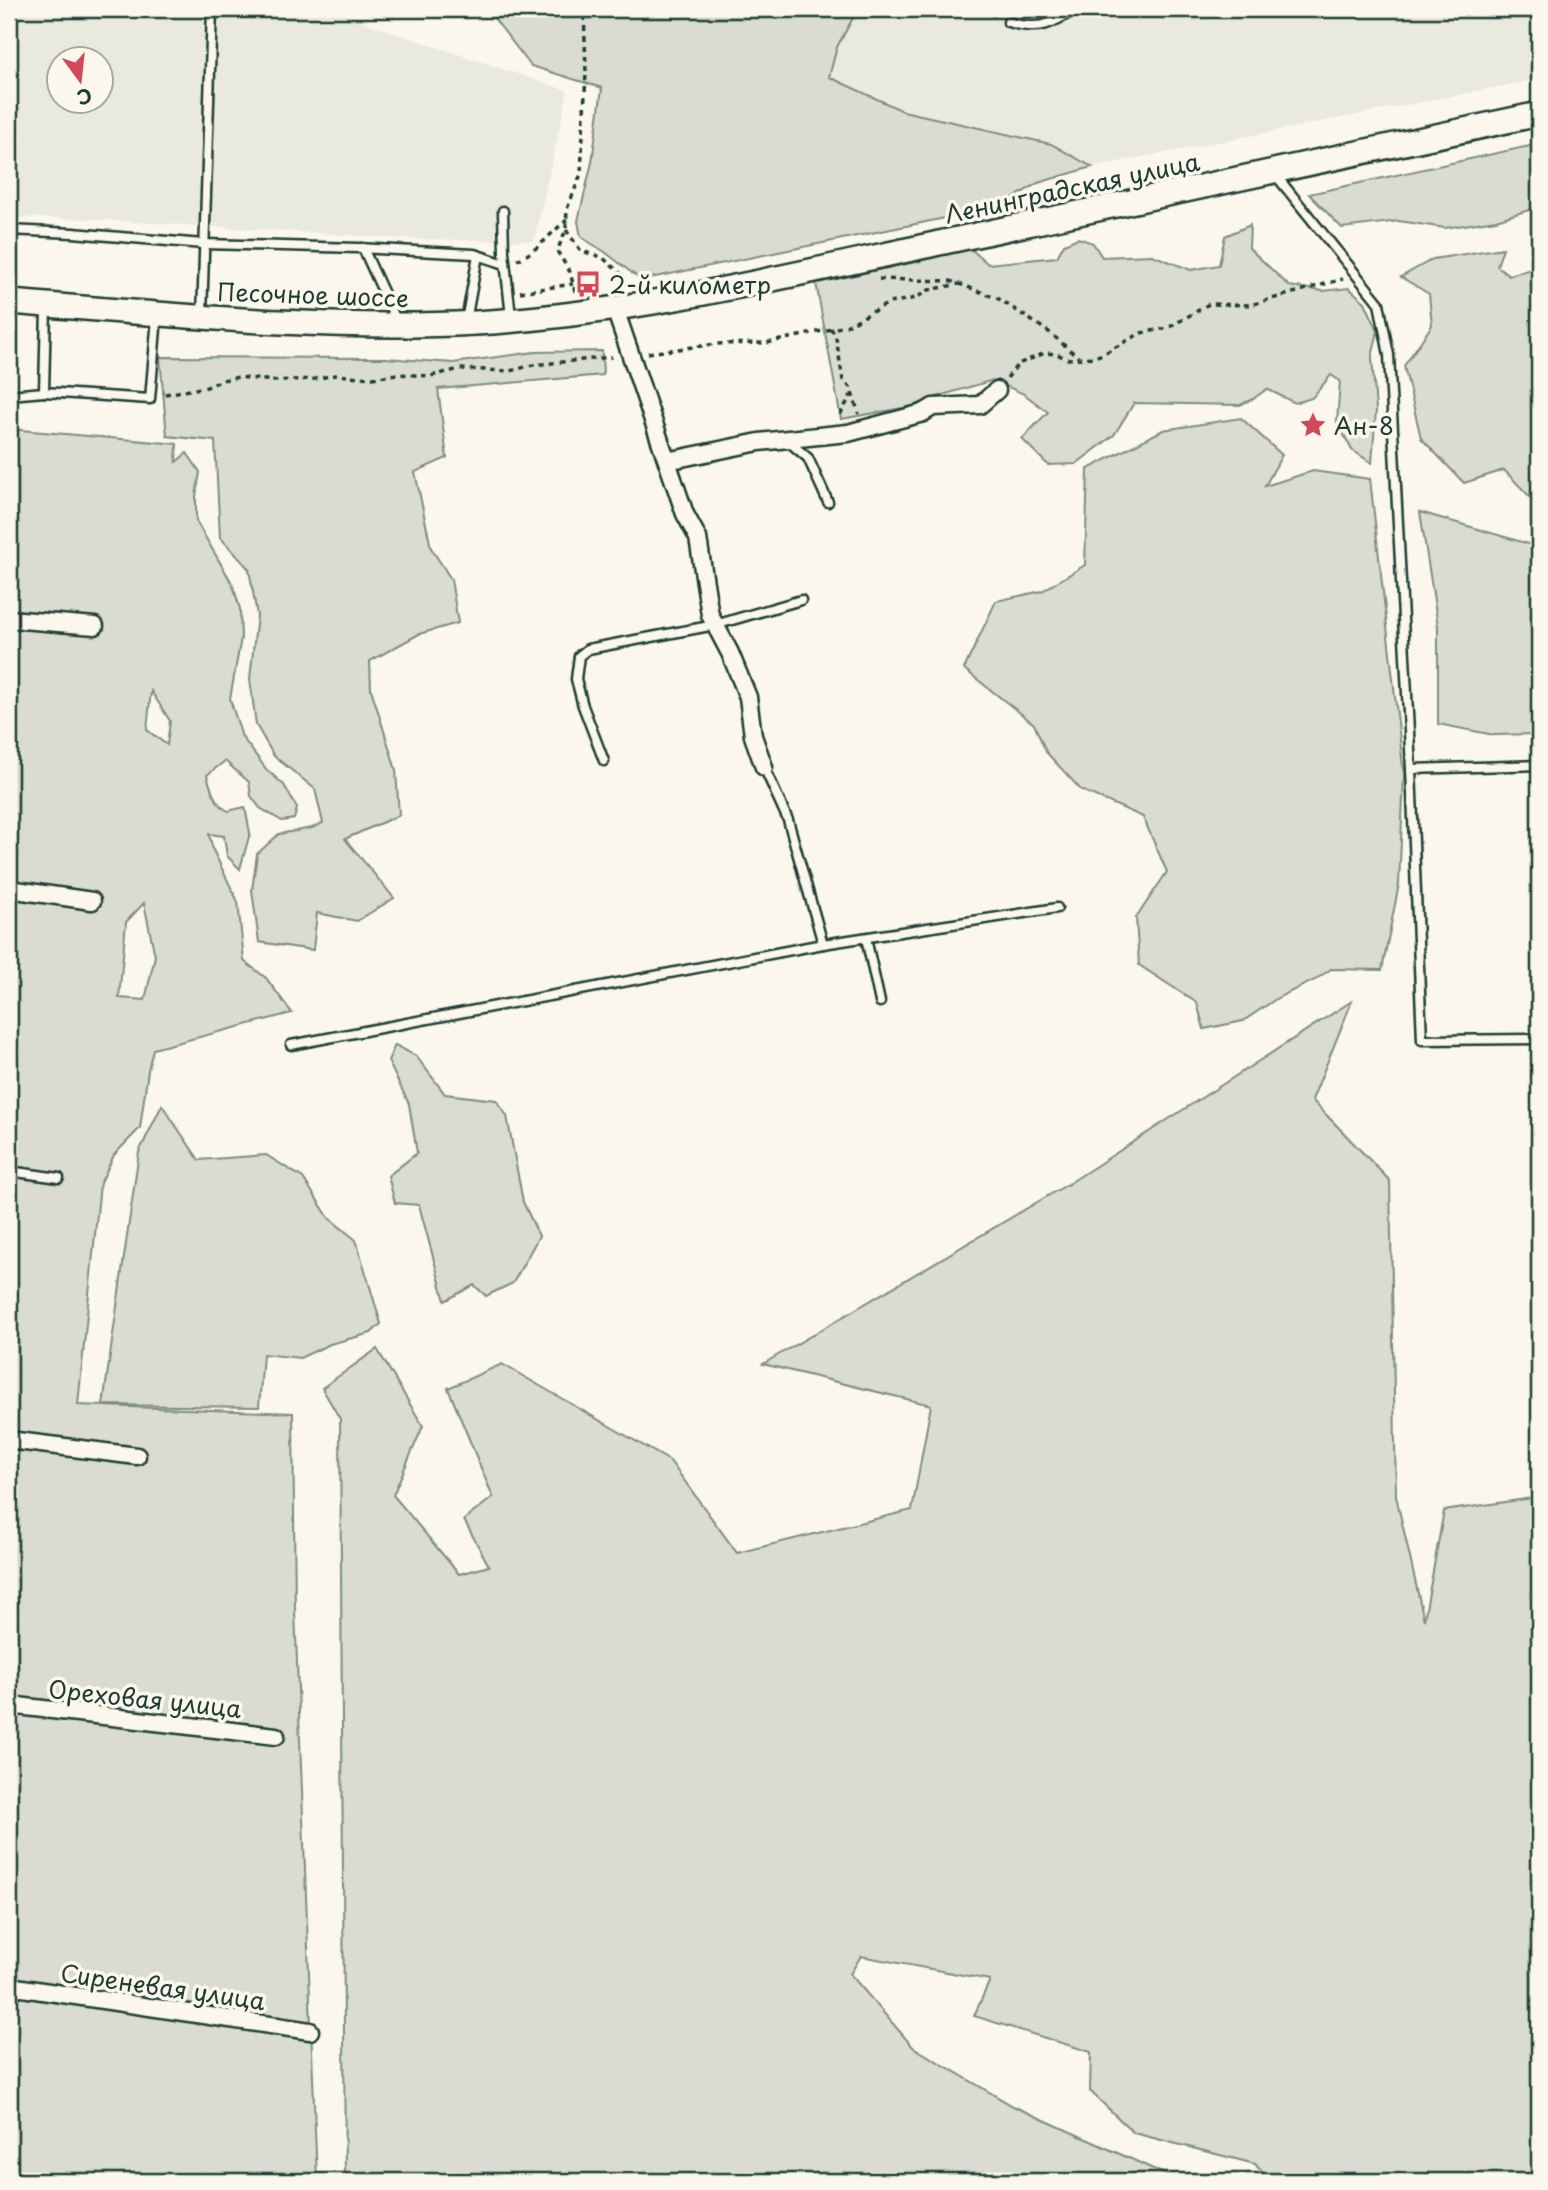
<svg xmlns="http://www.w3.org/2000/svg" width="1548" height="2190" font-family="'Playpen Sans',sans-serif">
<rect width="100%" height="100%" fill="#fbf7ec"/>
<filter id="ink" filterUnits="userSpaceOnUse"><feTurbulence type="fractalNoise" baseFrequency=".0143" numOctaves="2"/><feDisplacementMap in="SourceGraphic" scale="14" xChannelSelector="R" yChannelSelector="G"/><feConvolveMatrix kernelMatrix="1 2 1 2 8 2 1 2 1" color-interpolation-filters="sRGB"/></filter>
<g filter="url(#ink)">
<g fill="#eae9de" fill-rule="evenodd">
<path d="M9,9H331L363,22L568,91L534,241L411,239L87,219L9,217ZM60,60H102V102H60Z"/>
<path d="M858,9H1539V79L1092,167L1051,144L903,111L829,77L837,47Z"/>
</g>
<g fill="#dbdcd1" stroke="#7d8c82" stroke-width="2" fill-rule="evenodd">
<path d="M493,9H858L837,47L829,77L903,111L1051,144L1092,167L1038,183L999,207L641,280L605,252L581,237L578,221L592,162L602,88L531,66L493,17Z"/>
<path d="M1539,144V207L1496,220L1445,228L1399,221L1342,228L1309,194Z"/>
<path d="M1250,225L1249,248L1289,286L1323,291L1349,288L1365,302L1378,331L1372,357L1376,410L1372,463L1352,450L1337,422L1340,381L1331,375L1312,398L1295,403L1267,389L1253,399L1240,405L1134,403L1114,435L1076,464L1048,465L1022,439L1048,412L1024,394L993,380L936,397L914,406L841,419L816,283L916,262L970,248L988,264L1057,257L1064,244L1078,238L1093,243L1102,257L1152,255L1191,270L1219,265L1225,236Z"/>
<path d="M1503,248L1497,266L1509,275L1539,267V500L1536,503L1504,470L1464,483L1421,438L1404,366L1432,325L1429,294L1401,277L1433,259Z"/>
<path d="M602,351L603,375L438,389L447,458L415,472L431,548L451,579L458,623L419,634L370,661L371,689L396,770L399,815L345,839L394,898L357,921L317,913L313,950L259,942L252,890L257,854L279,834L312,828L323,823L315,789L274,756L256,725L250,679L257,615L249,569L220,537L215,441L167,436L160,357L385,358L453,363L535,352Z"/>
<path d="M1241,418L1282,455L1265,486L1313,471L1370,479L1404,775L1399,884L1382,970L1331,969L1315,980L1279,997L1243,1021L1204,1029L1197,1003L1139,965L1136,918L1167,872L1143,817L1081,790L1046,752L1034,724L964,669L996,601L1042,591L1085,565L1088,469L1163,430Z"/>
<path d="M9,429L177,444L176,462L187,453L200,472L196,496V521L233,585L240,609L241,638L230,699L242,737L267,770L284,785L297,808L294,819L282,821L260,808L251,796L249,782L225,761L207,775C211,789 214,803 228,811L245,807L250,833L240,869L227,856L224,836L209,834L213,850L238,902L244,961L266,978L292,1013L153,1049L148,1070L140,1128L114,1155L100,1184L78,1405L293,1413L295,1610L317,2181H9ZM151,691L170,721L167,745L147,730ZM144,903L155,956L145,1000L119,998L126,922Z"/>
<path d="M1420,512L1539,547V734L1494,735L1438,724V626Z"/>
<path d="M1352,1001L1312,1100L1390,1181L1396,1496L1424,1620L1444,1511L1539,1497V2181H1270L1255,2164L1134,2133L1090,2091L1091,2052L974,2016L990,1980L861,1956L850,1974L913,2047L1013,2106L1180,2181H345L340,1419L322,1388L377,1349L423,1426L393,1495L459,1574L489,1566L464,1520L493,1497L448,1388L502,1364L670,1461L737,1553L912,1510L931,1405L763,1364L1068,1184Z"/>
<path d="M395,1045L416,1056L445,1094L496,1100L507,1116L523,1202L539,1236L513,1283L486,1296L474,1285L445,1301L419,1205L395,1203L388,1176L417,1153L409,1104L388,1061Z"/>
<path d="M162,1105L199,1160L266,1155L303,1178L329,1218L356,1240L381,1324L371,1333L330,1344L300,1358L263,1354L259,1407L103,1405L139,1152Z"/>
</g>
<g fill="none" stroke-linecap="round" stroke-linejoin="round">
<g stroke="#1f3d34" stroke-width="13">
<g id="service">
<path d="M1008,22C1039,31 1050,25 1076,9"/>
<path d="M1274,173L1379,303L1389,355L1411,769L1422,1040L1539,1039"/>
<path d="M503,211L504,252L511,317"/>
<path d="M9,230L73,233L203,244L358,248L474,254L505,264"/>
<path d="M363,248L397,322"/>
<path d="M46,308L44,392L150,399L157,317"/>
<path d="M202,316L212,9"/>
<path d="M466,321L478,255"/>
<path d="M9,395L44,392"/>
<path d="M788,441L808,458L828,502"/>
<path d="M604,761L583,706L576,679L579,656L588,649L715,625L801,600"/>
<path d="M1411,769L1539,765"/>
<path d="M866,938L880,1002"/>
<path d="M823,944L1057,908"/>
<path d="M291,1045L823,944L788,820L764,767"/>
<path d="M9,1171L59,1178"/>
</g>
</g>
<g stroke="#1f3d34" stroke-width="21">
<g id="minor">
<path d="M615,309L685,514L698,538L710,615L730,653L748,697L753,736L764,767"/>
<path d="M667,461L759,442L848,433L923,413L933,407L980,405L997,390"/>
<path d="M9,619L95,626"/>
<path d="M9,889L92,901"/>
<path d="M9,1440L137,1456"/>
<path d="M9,1705L276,1736"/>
<path d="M9,1986L310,2031"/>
</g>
</g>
<g stroke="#1f3d34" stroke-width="28">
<path id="secondary" d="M9,302C164,314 321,331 476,323C634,314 790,275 944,242C1143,199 1341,156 1539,114"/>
</g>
<g stroke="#1f3d34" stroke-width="3.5" stroke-dasharray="5 5" stroke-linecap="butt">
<path d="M982,9L995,16"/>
<path d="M566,230L581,251L602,257L621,274L626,285"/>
<path d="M517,260C538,251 549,234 567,220"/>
<path d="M879,279L950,281L965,286L999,299L1049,332L1078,357"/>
<path d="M520,292L573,284"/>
<path d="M575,292L570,272L557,251L566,230L567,209L581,174L586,72L584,9"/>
<path d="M831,328L836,338L843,380L850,387L859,414"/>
<path d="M648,353L716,344L766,343L846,326L889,303L916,298L929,290L959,284"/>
<path d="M1007,378L1018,364L1045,353L1057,354L1067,359L1094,357L1103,354L1141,333L1168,328L1209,304L1250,305L1343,279"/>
<path d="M165,394L207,387L222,380L239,377L274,381L315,379L335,375L373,378L397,374L431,376L460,369L510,371L533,365L612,357"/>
<path d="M840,415L851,395"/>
</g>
<use href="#service" stroke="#fbf7ec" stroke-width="8"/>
<use href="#minor" stroke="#fbf7ec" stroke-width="16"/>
<use href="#secondary" stroke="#fbf7ec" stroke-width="23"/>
</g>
</g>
<defs>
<g id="bus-bare" transform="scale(2.1)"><path d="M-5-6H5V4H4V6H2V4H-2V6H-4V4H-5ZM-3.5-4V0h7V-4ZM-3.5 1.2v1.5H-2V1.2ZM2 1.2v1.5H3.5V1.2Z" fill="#d1495b" stroke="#fbf7ec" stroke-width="2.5" paint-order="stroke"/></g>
<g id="sight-bare" transform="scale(2.1)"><path d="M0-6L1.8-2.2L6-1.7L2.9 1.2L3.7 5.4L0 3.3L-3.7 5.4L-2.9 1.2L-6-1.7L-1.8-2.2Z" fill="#d1495b" stroke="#fbf7ec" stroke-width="2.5" paint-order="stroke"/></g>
</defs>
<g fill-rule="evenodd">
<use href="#bus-bare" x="588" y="284"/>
<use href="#sight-bare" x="1313" y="425"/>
</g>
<g text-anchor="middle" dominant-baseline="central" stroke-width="7" stroke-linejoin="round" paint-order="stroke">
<g font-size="24" fill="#1f3d34" stroke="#fbf7ec">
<text transform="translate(1072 187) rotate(-12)">Ленинградская улица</text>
<text transform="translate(313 294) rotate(2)">Песочное шоссе</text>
<text transform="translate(145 1698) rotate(6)">Ореховая улица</text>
<text transform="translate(163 1986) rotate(8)">Сиреневая улица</text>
</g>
<g font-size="24" fill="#1f3d34" stroke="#fbf7ec" text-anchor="start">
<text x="609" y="284">2-й километр</text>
<text x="1334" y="425">Ан-8</text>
</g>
</g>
<rect width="1548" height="2190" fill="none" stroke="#fbf7ec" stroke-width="35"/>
<rect x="18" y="18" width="1513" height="2155" fill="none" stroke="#1f3d34" stroke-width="2.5" filter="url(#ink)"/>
<g transform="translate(80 80) rotate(165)"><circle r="33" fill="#fbf7ec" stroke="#a3ada2" stroke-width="2"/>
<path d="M0-5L12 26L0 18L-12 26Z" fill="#d1495b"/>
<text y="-10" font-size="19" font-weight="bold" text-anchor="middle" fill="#1f3d34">С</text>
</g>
</svg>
